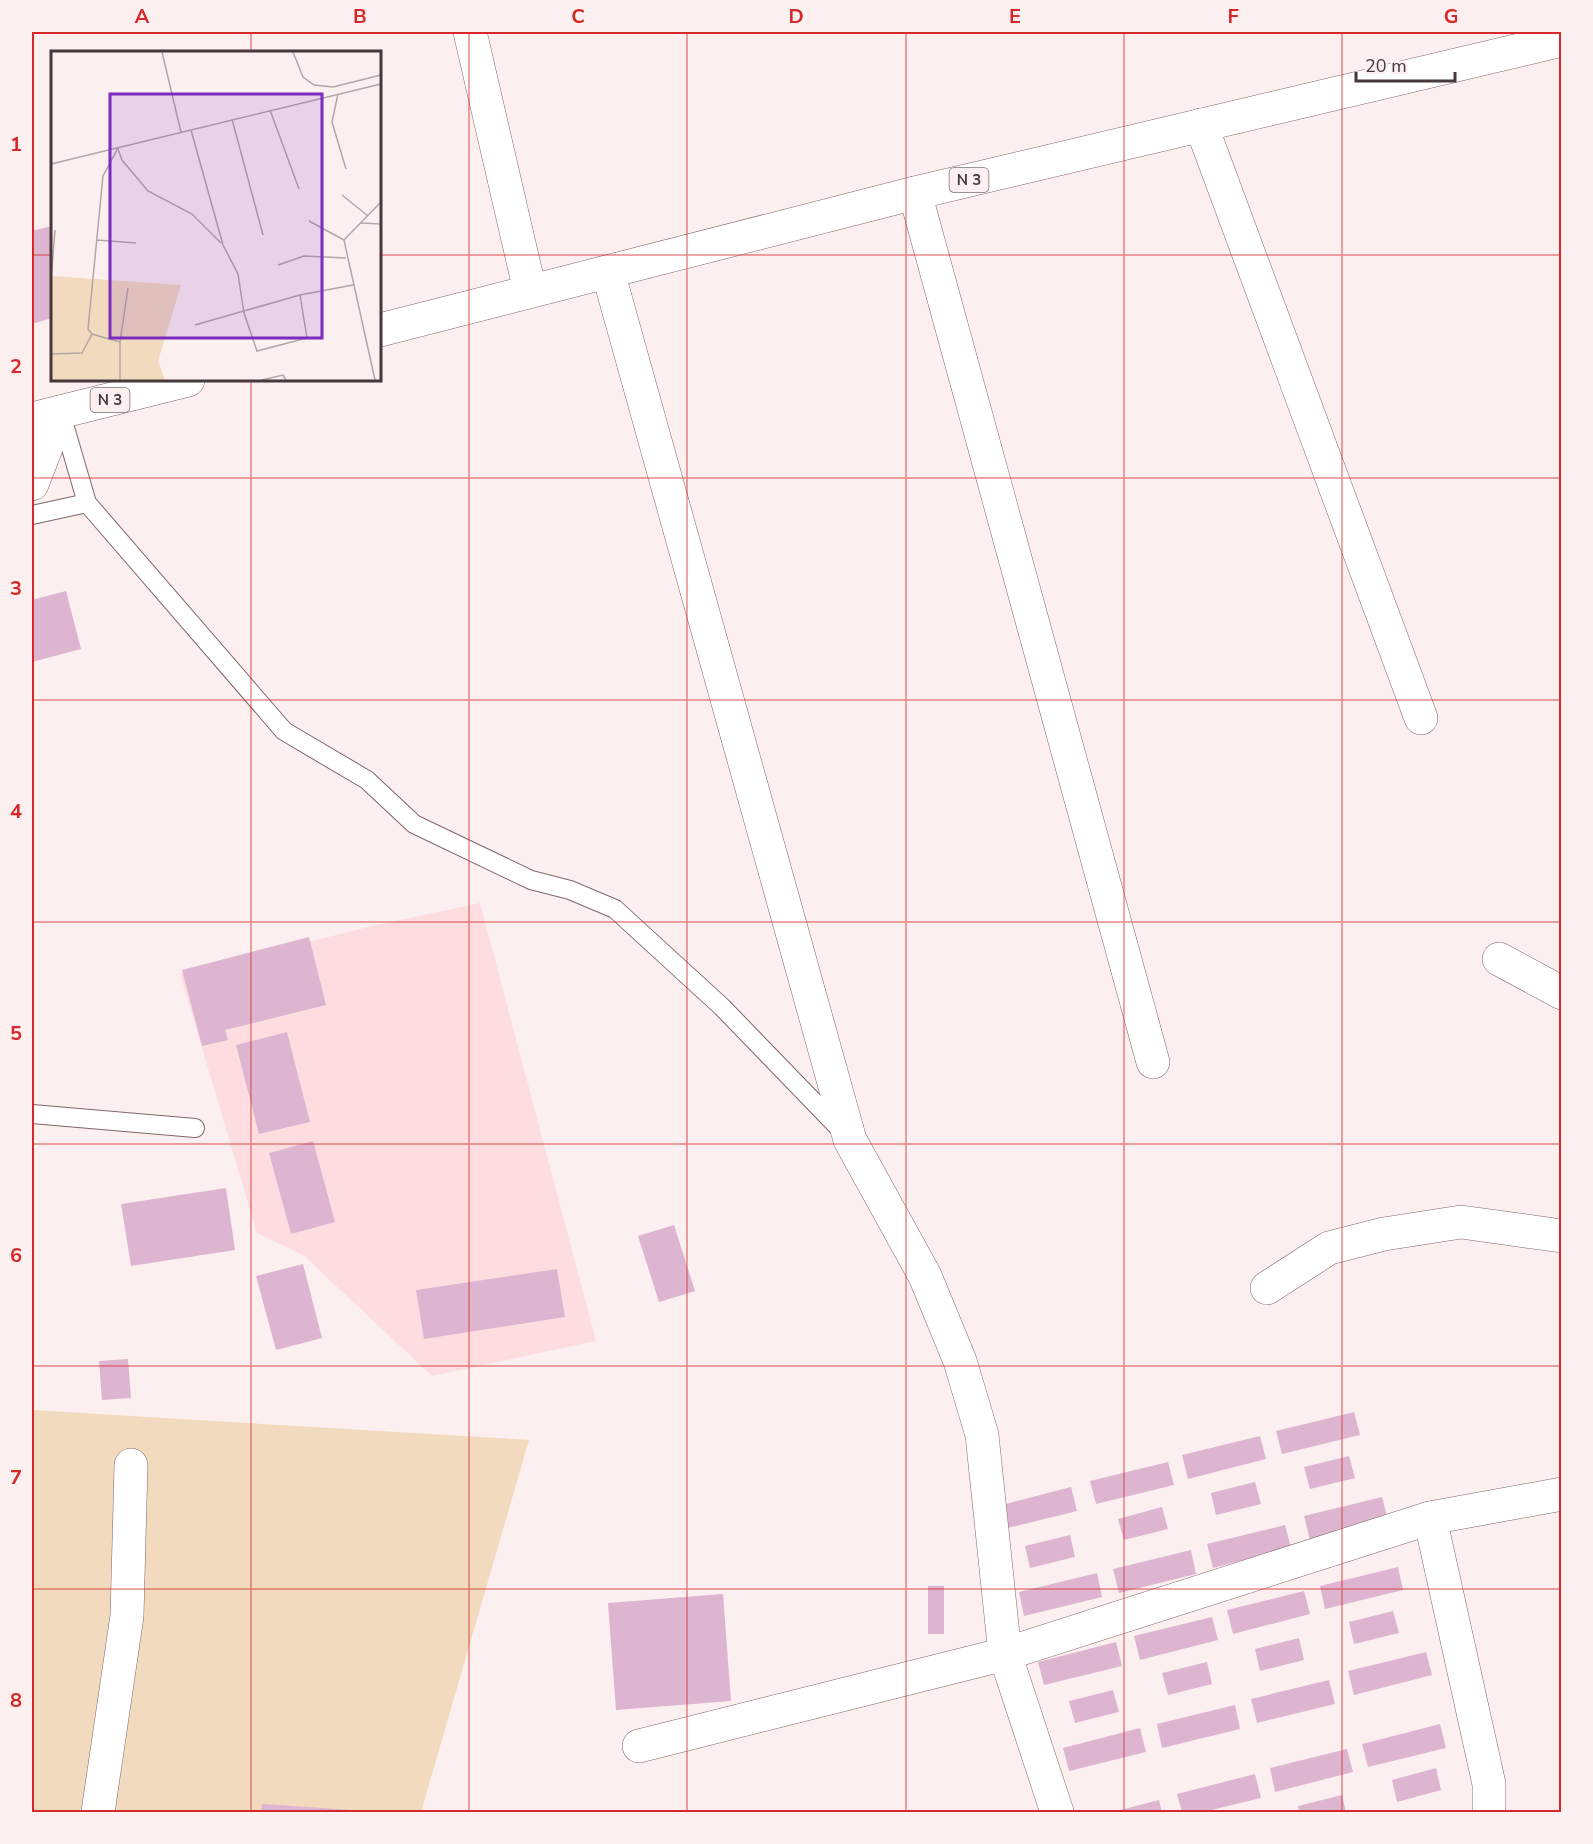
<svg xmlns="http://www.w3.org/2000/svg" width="1593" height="1844" font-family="'Nunito Sans',sans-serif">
<rect width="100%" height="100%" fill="#fceff0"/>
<path fill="#fedde1" d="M480,903L596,1341L432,1376L303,1255L257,1233L180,974L368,927Z"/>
<path fill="#f1dabd" d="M32,1410L529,1440L421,1812H32Z"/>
<g fill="#ddb5d0">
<path d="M52,226V318L32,324V231Z"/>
<path d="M66,591L81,649L32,662V600Z"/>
<path d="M309,937L326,1005L225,1030L228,1040L202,1046L182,970Z"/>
<path d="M287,1032L310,1122L259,1134L236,1045Z"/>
<path d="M313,1141L335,1222L291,1234L269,1153Z"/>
<path d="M226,1188L235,1250L131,1266L121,1204Z"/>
<path d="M674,1225L695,1291L659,1302L638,1236Z"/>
<path d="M303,1264L322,1338L276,1350L256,1276Z"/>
<path d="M557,1269L565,1317L424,1339L416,1290Z"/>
<path d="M128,1359L131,1398L102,1400L99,1361Z"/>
<path d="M1354,1412L1360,1435L1282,1454L1276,1431Z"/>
<path d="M1260,1436L1266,1459L1188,1479L1182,1455Z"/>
<path d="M1349,1456L1355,1478L1310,1489L1304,1467Z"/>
<path d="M1168,1462L1174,1485L1096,1504L1090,1481Z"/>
<path d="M1255,1482L1261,1504L1216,1515L1211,1493Z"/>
<path d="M1071,1487L1077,1511L1000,1530L994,1507Z"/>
<path d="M1382,1497L1388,1520L1310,1540L1304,1516Z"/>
<path d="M1162,1507L1168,1529L1124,1540L1118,1519Z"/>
<path d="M1285,1525L1291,1548L1213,1568L1207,1544Z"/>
<path d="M1070,1535L1075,1557L1030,1568L1025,1546Z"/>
<path d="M1191,1550L1196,1574L1119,1593L1113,1569Z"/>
<path d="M1398,1567L1403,1590L1325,1609L1320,1586Z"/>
<path d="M1097,1573L1102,1597L1024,1616L1019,1592Z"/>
<rect x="928" y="1586" width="16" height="48"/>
<path d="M1304,1591L1310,1614L1233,1634L1227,1610Z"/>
<path d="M723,1594L731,1701L616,1710L608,1603Z"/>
<path d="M1393,1611L1399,1633L1354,1644L1349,1622Z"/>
<path d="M1212,1617L1218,1640L1140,1660L1134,1636Z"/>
<path d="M1299,1638L1304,1660L1260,1671L1255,1649Z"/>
<path d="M1116,1642L1122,1666L1044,1685L1038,1662Z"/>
<path d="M1426,1652L1432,1675L1354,1695L1348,1671Z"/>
<path d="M1207,1662L1212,1684L1168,1695L1162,1673Z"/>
<path d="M1329,1680L1335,1704L1257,1723L1251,1699Z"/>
<path d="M1113,1690L1119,1712L1075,1723L1069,1701Z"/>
<path d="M1235,1705L1240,1729L1162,1748L1157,1724Z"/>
<path d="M1440,1724L1446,1748L1368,1767L1362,1744Z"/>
<path d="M1140,1728L1146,1752L1069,1771L1063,1748Z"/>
<path d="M1347,1749L1353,1772L1275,1792L1270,1768Z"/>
<path d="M1436,1768L1441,1790L1397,1802L1392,1780Z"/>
<path d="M1255,1774L1261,1798L1203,1812H1182L1177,1794Z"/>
<path d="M1342,1795L1346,1812H1299L1298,1806Z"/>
<path d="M1159,1800L1162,1812H1113Z"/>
<path d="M262,1804L367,1811V1812H261Z"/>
</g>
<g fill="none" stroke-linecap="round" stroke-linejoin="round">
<g stroke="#826669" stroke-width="20">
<g id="service">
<path d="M61,414L87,503L284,731L367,780L414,824L531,880L570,890L615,909L722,1007L842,1131"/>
<path d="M32,515L87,503"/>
<path d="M32,1114L195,1128"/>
</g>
</g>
<g stroke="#826669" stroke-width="34">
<g id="minor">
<path d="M470,32L530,291"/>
<path d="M1201,125L1421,718"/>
<path d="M915,193L1153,1062"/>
<path d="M608,272L850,1140L925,1276L960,1361L982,1435L1005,1654L1057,1812"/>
<path d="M32,484L60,412"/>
<path d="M1499,959L1562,993"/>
<path d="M1267,1288L1329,1248L1384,1234L1461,1222L1562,1236"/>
<path d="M1430,1518L1489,1784V1812"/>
<path d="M639,1746L1005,1654L1430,1518L1562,1494"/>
<path d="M98,1812L127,1616L131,1465"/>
</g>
</g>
<g stroke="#826669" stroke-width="34">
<g id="trunk">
<path d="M380,330L915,193L1562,40"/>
<path d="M32,419L188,380"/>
</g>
</g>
<use href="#service" stroke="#fff" stroke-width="18"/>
<use href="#minor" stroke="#fff" stroke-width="33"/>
<use href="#trunk" stroke="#fff" stroke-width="33"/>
</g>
<path fill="none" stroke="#d62828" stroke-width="1.5" stroke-opacity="0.55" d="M251,32V52M469,32V1812M687,32V1812M906,32V1812M1124,32V1812M1342,32V1812M32,255H52M380,255H1562M251,380V1812M32,478H1562M32,700H1562M32,922H1562M32,1144H1562M32,1366H1562M32,1589H1562"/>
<g text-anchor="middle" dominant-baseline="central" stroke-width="6" stroke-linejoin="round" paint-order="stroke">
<g fill="#fceff0" stroke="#7c7071" stroke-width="1.5">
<rect x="949.5" y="168" width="39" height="24" rx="4.5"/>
<rect x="90.5" y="388" width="39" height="24" rx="4.5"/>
</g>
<g font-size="15" font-weight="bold" fill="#45393a">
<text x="969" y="180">N 3</text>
<text x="110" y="400">N 3</text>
</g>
</g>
<g transform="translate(51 51)">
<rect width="330" height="330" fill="#fceff0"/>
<path d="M0,225L130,234L107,310L114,329H0Z" fill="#f1dabd"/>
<path fill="none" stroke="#b3a6a7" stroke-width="1.5" d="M111,1L130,81M242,1L252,26L263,34L282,36L330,24M287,43L281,71L295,118M219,59L248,138M181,68L212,184M140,79L172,194L187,223L193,262L206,300L256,287L249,244M67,97L52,125L37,278L41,283L69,291V329M67,98L71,109L97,140L141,163L170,192M0,113L330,33M291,144L317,165M258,170L293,189M310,172L330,173M46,189L85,192M227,214L253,205L295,207M0,229L4,179M144,274L249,244L302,234M69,291L77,237M0,303L31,302L41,283M211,329L232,324L235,329M324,329L293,189L330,151"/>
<path fill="#7b2cbf" fill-opacity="0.15" stroke="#7b2cbf" stroke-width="3" d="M59,43H271V287H59Z"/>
<rect width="330" height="330" fill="none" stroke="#45393a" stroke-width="3"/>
</g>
<rect width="1593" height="1844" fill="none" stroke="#fceff0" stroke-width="66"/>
<path d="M1356 72v9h99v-9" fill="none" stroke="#45393a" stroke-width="3"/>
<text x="1365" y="72" font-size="18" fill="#45393a" stroke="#fceff0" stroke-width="4.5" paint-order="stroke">20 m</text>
<rect x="33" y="33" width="1527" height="1778" fill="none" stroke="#d62828" stroke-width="2"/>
<g font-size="20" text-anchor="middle" font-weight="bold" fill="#d62828">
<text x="142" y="23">A</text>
<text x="360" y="23">B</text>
<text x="578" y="23">C</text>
<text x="796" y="23">D</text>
<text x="1015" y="23">E</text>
<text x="1233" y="23">F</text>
<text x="1451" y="23">G</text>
<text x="16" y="151">1</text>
<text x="16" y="373">2</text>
<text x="16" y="595">3</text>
<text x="16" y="818">4</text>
<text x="16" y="1040">5</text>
<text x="16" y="1262">6</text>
<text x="16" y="1484">7</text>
<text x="16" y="1707">8</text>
</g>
</svg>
